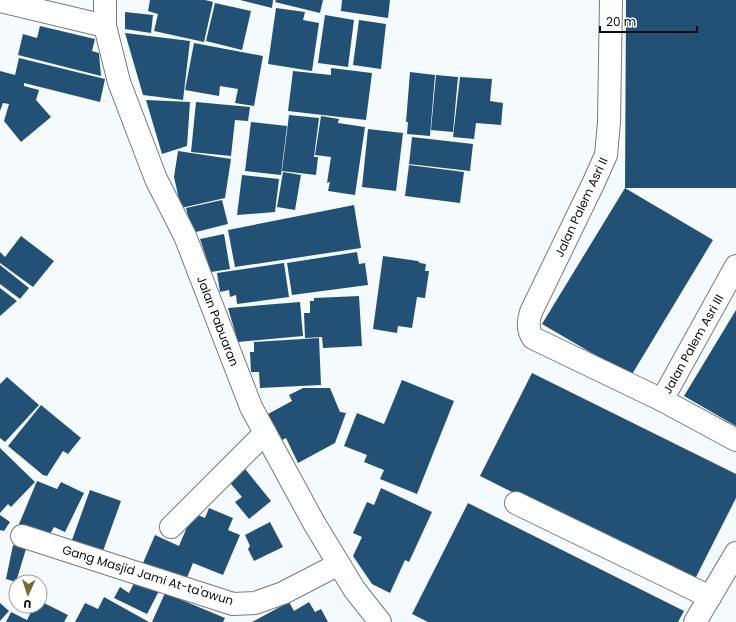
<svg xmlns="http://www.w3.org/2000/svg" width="736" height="622" font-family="Poppins,sans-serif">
<rect width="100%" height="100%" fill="#f5faff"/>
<g fill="#235175">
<path d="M150,0H205L213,2L204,42L154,31L158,14L148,11Z"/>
<path d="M240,0H273L272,8Z"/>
<path d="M276,0H323L320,13L275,2Z"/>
<path d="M342,0H390L388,18L341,11Z"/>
<path d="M626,0H736V188H625Z"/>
<path d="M215,3L251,11L242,50L206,41Z"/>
<path d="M276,8L305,12L303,20L319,23L312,71L268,64Z"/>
<path d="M125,12L153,15L151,33L125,29Z"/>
<path d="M325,15L354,20L348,67L318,63Z"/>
<path d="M359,20L386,24L381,69L353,65Z"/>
<path d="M40,26L95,39L92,51L99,53L101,76L18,55L23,34L37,38Z"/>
<path d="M125,33L190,41L183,100L143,95Z"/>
<path d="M194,43L263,56L254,106L235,103L238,89L220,86L219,96L185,90Z"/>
<path d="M19,58L105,79L100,102L24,83V86L39,90L36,100L51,117L21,142L4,121L9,104L3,103L0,111V71L15,75Z"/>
<path d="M331,68L372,73L366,120L288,111L293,71L331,75Z"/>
<path d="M410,72L435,75L430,136L407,134L408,122H406Z"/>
<path d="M436,75L458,77L453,132L431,130Z"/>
<path d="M460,77L492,79L490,101L503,103L501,125L476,123L474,139L453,137Z"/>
<path d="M146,100L190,102L187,146L162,154Z"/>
<path d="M196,102L250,107L248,121L235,120L231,156L191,152Z"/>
<path d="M289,115L319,118L314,157H318L316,175L282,171Z"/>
<path d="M321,116L339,119L338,123L365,127L355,195L328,191L330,182L327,183L331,157L315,155Z"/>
<path d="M251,122L287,126L281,175L245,171Z"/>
<path d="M368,129L403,133L396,191L362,187Z"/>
<path d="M412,137L473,144L470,171L409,164Z"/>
<path d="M178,151L231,159L225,198L181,208L174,177Z"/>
<path d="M409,165L464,172L460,203L405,196Z"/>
<path d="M283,172L301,175L295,210L277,207Z"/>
<path d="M242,175L279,179L275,212L237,215Z"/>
<path d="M625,188L713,240L631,376L542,324Z"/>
<path d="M222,200L228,224L192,233L186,208Z"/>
<path d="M354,205L361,248L235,267L228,230Z"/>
<path d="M224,234L230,269L211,272L200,239Z"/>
<path d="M21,236L54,261L33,287L0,263V252L5,257Z"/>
<path d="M357,252L359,264L365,263L368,285L292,295L287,263Z"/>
<path d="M383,256L418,261L420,263L426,264L425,271H429L425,298L417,297L412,328L398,326L397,333L373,329Z"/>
<path d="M284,263L289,297L237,304L236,295L230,297L229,290L220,292L217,273Z"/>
<path d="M0,265L29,288L20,299L0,284Z"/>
<path d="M0,288L17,301L0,316Z"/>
<path d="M359,296L362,346L323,348L322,337L305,338L304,313H310V301H314V298Z"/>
<path d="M300,302L303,336L238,342L228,308Z"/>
<path d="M736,310V426L684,396Z"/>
<path d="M319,338L321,385L260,388L259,372H251L250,352H254V342Z"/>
<path d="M532,373L736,474V498L693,583L480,476Z"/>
<path d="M7,377L39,405L5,442L0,438V384Z"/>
<path d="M402,380L454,401L417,494L380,479L384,470L364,462L367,455L344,446L357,413L384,424Z"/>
<path d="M303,388H330L340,412L346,413L335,443L298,463L286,438L282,440L268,414L292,401L289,395Z"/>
<path d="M41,405L81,438L68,454L63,451L47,476L43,475L8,446Z"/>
<path d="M0,448L35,482L11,507L8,504L0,513Z"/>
<path d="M242,465L271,501L249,519L235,502L242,497L226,478Z"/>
<path d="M37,481L57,489L61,482L84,493L65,532L54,527L50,534L17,529Z"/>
<path d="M381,488L432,512L409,562L405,560L390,593L372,584L353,556L362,537L353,533L367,502L374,505Z"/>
<path d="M90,490L121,501L103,551L72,540Z"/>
<path d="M468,503L684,611L678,622H428L412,614Z"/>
<path d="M209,508L233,518L228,530L240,535L223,575L193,563L186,580L143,563L155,535L179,546L193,513L205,518Z"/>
<path d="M0,515L10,522L4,531L0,530Z"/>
<path d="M270,522L283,547L254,561L248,549L250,546L245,535Z"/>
<path d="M13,545L26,549L16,582L6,579Z"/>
<path d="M136,579L159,591L147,614L114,598L120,587L129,593Z"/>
<path d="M165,593L225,618L223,622H152Z"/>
<path d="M104,597L149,622H75L85,603L98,609Z"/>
<path d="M40,601L68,615L64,622H6L11,612L27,620L34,606H40Z"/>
<path d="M289,602L294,611L309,602L315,612L321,609L328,622H252Z"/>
<path d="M0,603L9,611L0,621Z"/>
</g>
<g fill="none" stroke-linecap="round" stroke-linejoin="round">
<g stroke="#767b7f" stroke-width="24">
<g id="minor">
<path d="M105,0V26L119,82L156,179L185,236L251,407L314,523L354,589L380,622"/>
<path d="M611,0L609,122L606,155L593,184L531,312C528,321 527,329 533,338L662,400L736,440"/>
<path d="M0,1L105,26"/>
<path d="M662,400L736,266"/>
<path d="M516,503L710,597"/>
<path d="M171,527L265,433"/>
<path d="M22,536L233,604L255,603L283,593L339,564"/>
<path d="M695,622L736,553"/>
</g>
</g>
<use href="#minor" stroke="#fff" stroke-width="22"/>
</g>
<g text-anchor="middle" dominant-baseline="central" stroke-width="4" stroke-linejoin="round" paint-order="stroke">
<g font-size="12" fill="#0c0e0f" stroke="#fff">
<text transform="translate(581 207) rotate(-65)">Jalan Palem Asri II</text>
<text transform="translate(218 321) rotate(69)">Jalan Pabuaran</text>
<text transform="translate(693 344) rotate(-61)">Jalan Palem Asri III</text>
<text transform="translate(148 575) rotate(17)">Gang Masjid Jami At-ta'awun</text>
</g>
</g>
<g transform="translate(28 594) rotate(183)"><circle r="19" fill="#ffffff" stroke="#9e9f9f"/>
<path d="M0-3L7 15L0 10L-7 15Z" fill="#776836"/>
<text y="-6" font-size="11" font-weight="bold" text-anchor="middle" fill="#0c0e0f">U</text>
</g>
<path d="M600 26v6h97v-6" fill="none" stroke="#0c0e0f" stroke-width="2"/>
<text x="606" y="26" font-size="12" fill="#0c0e0f" stroke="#ffffff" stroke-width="3" paint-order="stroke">20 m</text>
</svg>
